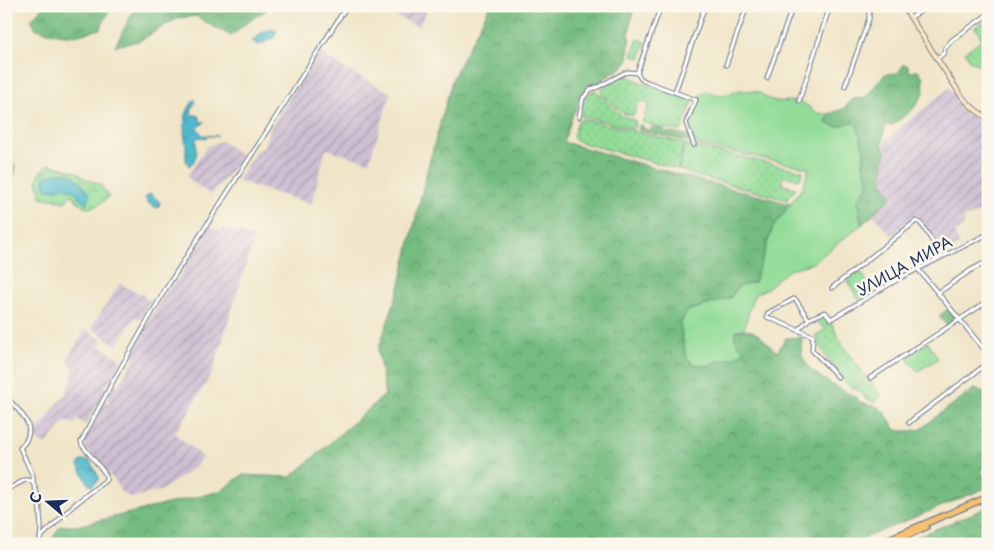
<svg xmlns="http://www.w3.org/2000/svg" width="994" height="550" font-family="'Playpen Sans',sans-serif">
<defs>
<pattern id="industrial-furrows" width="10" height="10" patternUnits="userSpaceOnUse" patternTransform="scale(1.25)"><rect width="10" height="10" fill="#cdbed2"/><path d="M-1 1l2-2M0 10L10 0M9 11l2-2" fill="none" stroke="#a69bae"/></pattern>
<pattern id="forest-crowns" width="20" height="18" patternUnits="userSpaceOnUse" patternTransform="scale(1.25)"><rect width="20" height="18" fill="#75bc80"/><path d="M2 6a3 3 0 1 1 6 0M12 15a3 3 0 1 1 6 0" fill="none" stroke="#5f996c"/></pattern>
<pattern id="wetland-marsh" width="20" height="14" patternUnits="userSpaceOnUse" patternTransform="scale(1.25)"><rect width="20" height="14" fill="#92dc97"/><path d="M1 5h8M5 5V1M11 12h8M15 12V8" fill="none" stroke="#7dbd85"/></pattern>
<pattern id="garden-dots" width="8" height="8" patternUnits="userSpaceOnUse" patternTransform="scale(1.25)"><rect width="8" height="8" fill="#92dc97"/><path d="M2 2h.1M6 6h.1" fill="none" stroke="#7dbd85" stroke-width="1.8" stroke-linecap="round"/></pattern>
<pattern id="water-ripples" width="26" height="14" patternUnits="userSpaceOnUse" patternTransform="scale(1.25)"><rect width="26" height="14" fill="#4eb9cb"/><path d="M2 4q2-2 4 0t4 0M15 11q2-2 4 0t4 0" fill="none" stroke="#4097a8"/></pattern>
</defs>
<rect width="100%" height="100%" fill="#fbf7ec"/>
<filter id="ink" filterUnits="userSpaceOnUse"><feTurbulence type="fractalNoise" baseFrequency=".02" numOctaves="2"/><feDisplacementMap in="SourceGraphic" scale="10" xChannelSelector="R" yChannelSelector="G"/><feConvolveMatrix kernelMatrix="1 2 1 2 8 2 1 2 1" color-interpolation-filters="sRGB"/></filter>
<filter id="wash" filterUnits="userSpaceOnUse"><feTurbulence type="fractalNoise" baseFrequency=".0096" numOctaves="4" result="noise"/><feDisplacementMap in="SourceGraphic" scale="20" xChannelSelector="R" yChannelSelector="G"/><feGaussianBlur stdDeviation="1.12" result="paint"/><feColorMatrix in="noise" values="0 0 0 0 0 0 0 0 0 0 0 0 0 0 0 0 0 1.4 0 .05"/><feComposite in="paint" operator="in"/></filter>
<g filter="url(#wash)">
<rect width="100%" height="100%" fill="#f0e5c8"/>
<g fill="url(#industrial-furrows)">
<path d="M376,6H429L419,27Z"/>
<path d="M319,52L347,70L391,93L369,162L326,149L311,204L237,181L255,153L258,150L263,149L271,127L302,78L306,76V73Z"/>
<path d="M949,88L971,111L978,116L977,119L988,130V208L963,219L965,224L958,230L954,232L960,245L945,252L942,248L938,239L934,240L926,227L916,216L891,236L872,213L891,198L882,180V146L894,133Z"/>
<path d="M222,141L243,156L211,195L198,186L187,177L207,146Z"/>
<path d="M210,227L222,231L223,228L254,238L213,371L181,424L174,433L202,456L195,467L162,490L131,498L120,491L117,483L85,447L83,441L95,420L97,419L98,413L104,401L109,403L110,401L106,398L113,384L118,387L134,359L133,358L134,356L132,352V350L165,293L181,275L189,256H192L195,252L194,248L207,228Z"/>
<path d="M120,283L141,295L142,294L144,295L143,297L151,301L140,319L135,317L117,345L91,328Z"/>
<path d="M85,329L102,340L99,345L121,360L110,383L105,384L104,387L107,389L86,425L77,419L75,424L65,421L46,445L30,437L46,420L54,408L64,396L66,395V390L71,382L74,368L67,360Z"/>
</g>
<g fill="#92dc97" stroke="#56867a">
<path d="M638,39L646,42L640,58L632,55Z"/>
<path d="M739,90C745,91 753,90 758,92C763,94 767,99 772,100C793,105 798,94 815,113L829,114L826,123L851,122L857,125L864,150L863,166L869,182L858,200L861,225L813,263L791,269L777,279L768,288L755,294L752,300L744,329L736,330L745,351L734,358L719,360L708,366L693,364L686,356L680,325L687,311L730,298L739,286L754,282L773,227L790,204L803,187L809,168L695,144L688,123L700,96L706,91L723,96Z"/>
<path d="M859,270L867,281L860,287L866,295L859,300L847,280Z"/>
<path d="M928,342L938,359L918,371L905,357Z"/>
</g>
<g fill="url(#forest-crowns)" stroke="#48766f">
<path d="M44,6H112L100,29L75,36L57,34L36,29L31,20Z"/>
<path d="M136,6H273L250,20L231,36L214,27L196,16L178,18L139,41L115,46Z"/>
<path d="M490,6H634L630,25L628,62L620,69L586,90L573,114L564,142L679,175L790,204L773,227L754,282L739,286L730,298L687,311L680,325L686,356L693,364L708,366L719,360L734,358L745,351C737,344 733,341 736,330C757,327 762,339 777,352L786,338L803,337C802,340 801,344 801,348C800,372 840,388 857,398L859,402L865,403L870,406C882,403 890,421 896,430L904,431L920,430L937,416L975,388L986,393L988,396L987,401L988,403V468H981L983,476L988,478V487L850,544H49L60,526H76L221,491L242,475L291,477L385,395L378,351L399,288L428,167L453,77Z"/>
<path d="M904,64L908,66L909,71L913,72L918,70L923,77L924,93L916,105L910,112L892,125L885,126L882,146L886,152L882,174V180L891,198L872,213V216L861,225L858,200L869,182L863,166L864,150L857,125L851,122L838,127L826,123L829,114L843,109L853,99L865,98L885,74L898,73Z"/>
<path d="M640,124L647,130L649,131L652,127L664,130L667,133L670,132L685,135H689L691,142L639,130L638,128Z"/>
<path d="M948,309L956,319L947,326L939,316Z"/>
<path d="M988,507V544H900Z"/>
</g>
<g fill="url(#wetland-marsh)" stroke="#56867a">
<path d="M6,159L11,160L16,167C15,173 12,178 11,183C9,192 13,195 6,203Z"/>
<path d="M48,164L77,172L82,177L100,184L109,197L97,206L87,208L77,201L72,194L65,202L41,197L37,180L41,171Z"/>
</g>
<g fill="url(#garden-dots)" stroke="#56867a">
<path d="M988,19V70L969,60L965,52L982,39L975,27Z"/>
<path d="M625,74L636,80L693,101L681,131L661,128L642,122L649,104L639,101L633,116L623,113L602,94V88L605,85Z"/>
<path d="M595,90L620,114V115L636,121L633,129L581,116C582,105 583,94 595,90Z"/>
<path d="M582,119L684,143L678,169L576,141L573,137L578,121Z"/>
<path d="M684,144L803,171L800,180L783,176L782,185L796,188L787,200L690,174L679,169Z"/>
<path d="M824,313L829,318L843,346L866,377L854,389C834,376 826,357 815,336L826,329L813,320Z"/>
<path d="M867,378L881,395L875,403L864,397L865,396L856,389Z"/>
</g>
<g fill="url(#water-ripples)" stroke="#347494">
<path d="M273,29L277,31L273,39H269L264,44L259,45L253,42V40L257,37L261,33Z"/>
<path d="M195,99V103L191,109L193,111L189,114L194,115H197L200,118V123L204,121V123L196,128L198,129L202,135L218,136H208L205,139L199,137L196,139C196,144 197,147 195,152L197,151C196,157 194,163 189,166C188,164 186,162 186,159C185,156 186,151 186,147C183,128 182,114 195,99Z"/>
<path d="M58,173L69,174L76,177L90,194L86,204C80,201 79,196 75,192C72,190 68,188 64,186L58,189L47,190L44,182L45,176Z"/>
<path d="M149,194H151L160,202L159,207L157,208L148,203L145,198Z"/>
<path d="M82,460L90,461L99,477V480L92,486L89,485L78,465Z"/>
</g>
</g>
<g filter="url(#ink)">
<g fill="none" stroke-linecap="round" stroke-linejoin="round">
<g stroke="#868a93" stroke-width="5.5">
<g id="minor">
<path d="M910,18L929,6"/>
<path d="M937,59L944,53L945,48L952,40L987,15"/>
<path d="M726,65L747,6"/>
<path d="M637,73L661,6"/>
<path d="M767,78L793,6"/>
<path d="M845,86L869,19V10L865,6"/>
<path d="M675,92L705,6"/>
<path d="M799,101L830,6"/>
<path d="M579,117L583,98L591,89L598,87L624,73L629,72L637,73L641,79L647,82L696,100L686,123L694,145"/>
<path d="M918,269L988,354"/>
<path d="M832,288L916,221L919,222L922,225L942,256"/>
<path d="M938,293L971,270L988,261"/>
<path d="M809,319L798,330L767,317L768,313L794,299L796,300L807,317L809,319L825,312L831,319L902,277L988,234"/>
<path d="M798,330L813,336L812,350L838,377"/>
<path d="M870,378L988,301"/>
<path d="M6,397C20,412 41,428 20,448L33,476V483L39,498L41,527L40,544"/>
<path d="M909,423L912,420L988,363"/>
<path d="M6,490L25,480H28L33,482"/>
<path d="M40,538L74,505L106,480V475L104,472L82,445L81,441L83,438L112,383L165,290L347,6"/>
</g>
</g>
<g stroke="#868a93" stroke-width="6">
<path id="secondary" d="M903,6L960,94C968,104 976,112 988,118"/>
</g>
<g stroke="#868a93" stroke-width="8">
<g id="trunk">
<path d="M877,544L988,497"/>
<path d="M887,544L926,527"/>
</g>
</g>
<use href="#minor" stroke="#fff" stroke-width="3"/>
<use href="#secondary" stroke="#fce5c4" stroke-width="4"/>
<use href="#trunk" stroke="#f8bf6c" stroke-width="5"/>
</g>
</g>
<g text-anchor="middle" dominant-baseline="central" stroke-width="5" stroke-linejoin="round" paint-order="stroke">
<g font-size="15" fill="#1b2f5e" stroke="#fbf7ec">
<text transform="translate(904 265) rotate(-29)">УЛИЦА МИРА</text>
</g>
</g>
<rect width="994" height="550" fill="none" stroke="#fbf7ec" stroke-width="25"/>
<g transform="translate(48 502) rotate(289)" stroke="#fbf7ec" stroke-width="4" paint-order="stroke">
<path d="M0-4L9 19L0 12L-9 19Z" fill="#1b2f5e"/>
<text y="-8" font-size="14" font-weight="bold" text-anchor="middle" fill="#1b2f5e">С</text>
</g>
</svg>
